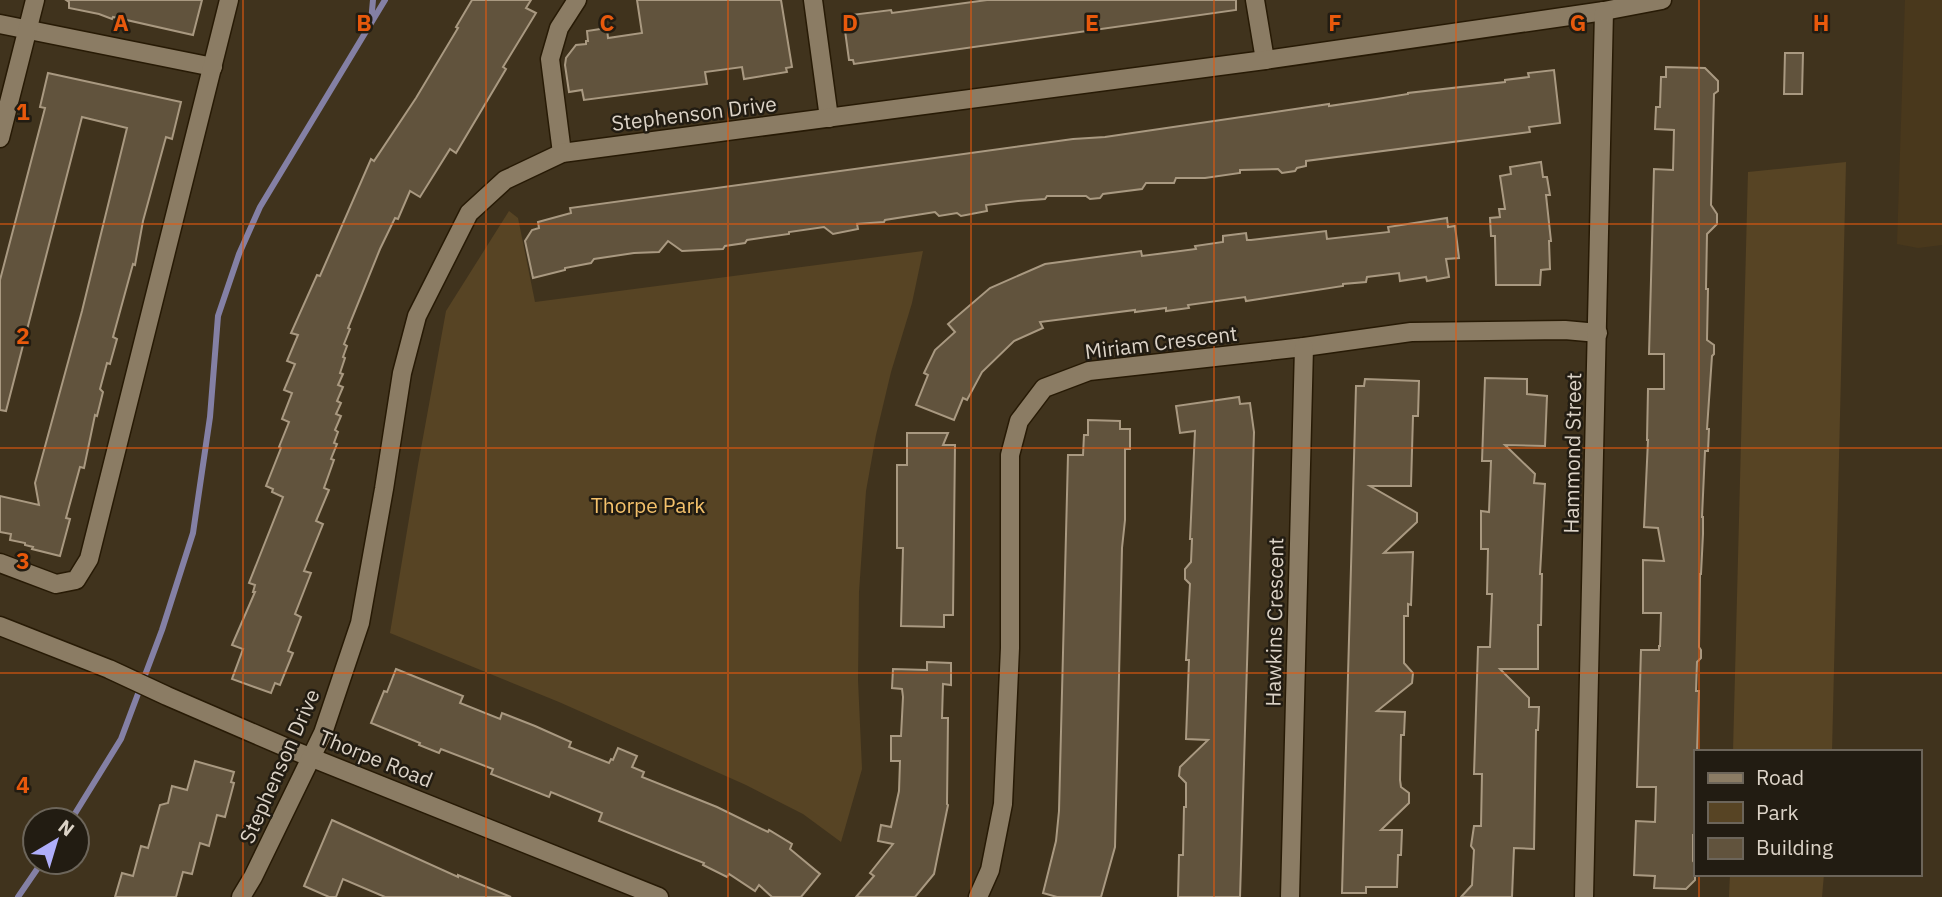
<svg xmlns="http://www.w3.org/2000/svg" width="1942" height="897" font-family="'IBM Plex Sans',sans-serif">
<rect width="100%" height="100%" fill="#40331d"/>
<path fill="#49381c" d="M1905,0H1942V245L1918,248L1897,244Z"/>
<g fill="#574424">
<path d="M1846,162L1832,752H1733L1748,172Z"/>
<path d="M509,211L518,218L535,302L923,251L912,303L891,372L876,435L866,491L859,592L858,680L862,769L841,842L803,814L746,785L559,702L390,633L418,465L446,311Z"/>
<path d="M1730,874H1824L1822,897H1729Z"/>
</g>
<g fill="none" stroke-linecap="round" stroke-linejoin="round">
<g stroke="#8480a5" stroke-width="6">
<path d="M371,22L373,0"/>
<path d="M71,820L121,739L162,630L193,533L210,417L218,316L239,254L260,207L385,0"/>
<path d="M18,897L42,862"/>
</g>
</g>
<g fill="#61533d" stroke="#a99981" stroke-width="2">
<path d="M66,0H202L193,35L113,17L112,19L99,14L69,8V2Z"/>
<path d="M472,0H531L526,8L536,13L503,67L506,69L456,153L450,149L420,197L410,191L398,219L395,218L380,249L348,328L350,329L344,344L347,346L343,357L345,358L340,373L343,374L338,385L343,387L337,401L341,403L336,414L341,416L335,430L338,432L334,443L337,444L331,459L334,460L324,488L329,490L316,521L323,524L304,571L311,573L295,614L301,617L288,651L293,653L280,685L275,683L271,693L232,679L243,649L232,645L255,592H253L255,585L249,583L283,497L272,492L273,489L266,486L281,448L279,447L289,422L282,419L292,393L284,390L295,364L287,361L298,335L291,333L317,275L320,276L371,159L374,161L416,98L458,28L456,27Z"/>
<path d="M637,0H781L792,67L786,68L787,72L744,79L742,67L705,72L707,84L584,100L582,90L569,92L565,65L566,58L576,45L586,44V41H588L587,31L607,28L608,38L642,33Z"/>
<path d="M987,0H1236V10L854,64L853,60H849L843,16L891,10L892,13Z"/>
<path d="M1785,53H1803L1802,94H1784Z"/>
<path d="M1666,67L1705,68L1718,81V91L1714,94L1711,205L1717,214V224L1707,234L1706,289H1708L1707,340L1714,345V354L1712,356L1707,429H1709L1708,451H1705L1702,517H1703V534L1701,574H1700L1699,647L1701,650V658L1697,662L1696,691H1699L1697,751H1695V835H1693V861L1695,863V880L1686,889L1654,888L1655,876L1634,875L1636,821L1655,822L1656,787H1637L1641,650H1659V646H1660L1661,613H1643V560L1664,561L1658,528L1644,527L1648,440H1647L1648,389H1664V354H1649L1654,169L1673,170L1674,130L1655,129L1656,107H1660L1661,77H1666Z"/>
<path d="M1554,70L1560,123L1529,127L1530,132L1306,161V166L1297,168L1295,171L1282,173L1278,169L1240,170V173L1205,178H1176L1174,183H1146L1142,189L1103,194L1100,198L1090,199L1086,196H1047L1045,199L1018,201L986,205L987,211L961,216L957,213L939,216L935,212L885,220L884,222L857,224L858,229L833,234L824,227L789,232V234L747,240L745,243L725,246L723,249L682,251L668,241L659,252L634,253L594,259L591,263L565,268V270L533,278L525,241L532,230L539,228L538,222L571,213L570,208L1073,139L1105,137L1329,104V106L1377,99L1408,94V93L1505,82V80L1529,77L1528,73Z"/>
<path d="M48,73L181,102L172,139L166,137L143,221L135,265L133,264L113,337L117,339L110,364L107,363L100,389L103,392L97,416L95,415L84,468L80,467L66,518L70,519L60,556L32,549L33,547L25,545V543L10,540L11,534L0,532V496L39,505L35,483L82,311L127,128L82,117L6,411L0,410V280L45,108L40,107Z"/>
<path d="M1541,162L1543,177H1547L1550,195H1546L1551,241H1549L1550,269L1541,270L1540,285H1496L1495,236H1491L1490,218L1500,217L1499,209H1505L1500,176L1511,174L1510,167Z"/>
<path d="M1447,218L1448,227L1455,226L1459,258L1446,259L1449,277L1427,281L1426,277L1400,281L1399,273L1367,277L1366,282L1343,284V286L1246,301L1245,297L1188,305L1189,308L1166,311V308L1135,312V310L1040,322L1043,328L1014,341L982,372L967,400L963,398L954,420L916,405L928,375L924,373L935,350L955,332L948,324L990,288L1045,264L1141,251L1142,256L1196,249L1195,246L1223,242V236L1246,233L1247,240H1251L1326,231L1327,239L1389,232L1388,227Z"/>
<path d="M1485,378L1527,379V394L1547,396L1545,446L1505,445L1535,474L1534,483L1545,484L1540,574H1542L1541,625H1538V669H1500L1529,698V707H1539L1538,730H1536L1534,849L1514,848L1512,897H1461L1472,885L1474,850L1471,846L1474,826H1481L1482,774H1474L1478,647H1490L1492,594H1487L1488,549H1481V511L1489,512L1491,461H1482Z"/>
<path d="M1365,379L1419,381L1418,416H1413L1411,486H1370L1417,513V522L1384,553L1413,552L1411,605L1408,604V616H1404V663L1413,673L1412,683L1377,711L1405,712L1404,735H1401L1400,780L1401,787L1409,793V803L1381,830H1402L1401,855H1398L1397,887H1366V893H1342L1356,386H1364Z"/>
<path d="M1239,397L1240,404L1250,403L1254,432L1240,897H1178L1179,855H1183L1184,807H1186V783L1179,776L1180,767L1208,740L1186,739L1189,660H1186L1190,584L1185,579V569L1191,562L1192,539H1190L1195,431L1180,433L1176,406Z"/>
<path d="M1088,420L1120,421V429H1130V449H1125V520L1122,548L1115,847L1101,897H1057L1043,893L1056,841L1059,811L1068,455H1083L1084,435H1088Z"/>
<path d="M907,433H948L943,445H955L953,615H944V627L901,626L903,548H897V465H907Z"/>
<path d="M927,662L951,663V685L943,684L942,718H948L947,804L948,805L934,874L915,897H856L874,876L870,873L893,844L878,841L881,825L891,827L899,791L900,761H891V736H901L903,697L902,689L892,688L893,669L927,670Z"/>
<path d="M396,669L463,696L460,703L500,719L502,713L535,726L571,742L569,747L609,763L611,759L613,760L618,748L637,756L632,767L644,772L642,777L717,807L768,832L769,830L792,844L790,849L820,874L801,897H772L759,885L755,891L729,874L727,877L703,865L704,863L599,821L602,813L551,792L549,797L491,774L493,769L441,749L439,753L419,745L420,743L371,723L384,691L387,692Z"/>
<path d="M195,761L234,772L231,782L234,783L225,817L217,815L209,846L200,843L192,874L183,872L176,897H115L122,873L133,876L141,846L148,848L160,805L168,803L172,786L187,790Z"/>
<path d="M332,820L458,877V875L511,897H385L343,879L336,897H329L304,886Z"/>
</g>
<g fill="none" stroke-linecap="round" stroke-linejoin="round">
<g stroke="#271a05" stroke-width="21">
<g id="minor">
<path d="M813,0L829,118"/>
<path d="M1255,0L1265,60"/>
<path d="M0,24L213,67"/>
<path d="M0,138L35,0"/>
<path d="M562,153L550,59L559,28L577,0"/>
<path d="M0,563L56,584L76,580L89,559L229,0"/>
<path d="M0,626L109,669L167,696L285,747L659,897"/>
<path d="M241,897L253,877L323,733L360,623L384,489L402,373L417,316L469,213L505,180L562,153L1265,60L1604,11L1662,0"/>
<path d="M978,897L990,870L1003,804L1010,648V455L1019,421L1044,388L1089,371L1304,347L1411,332L1565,330L1598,333"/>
<path d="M1290,897L1304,347"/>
<path d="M1584,897L1604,11"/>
</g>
</g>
<use href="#minor" stroke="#8b7c64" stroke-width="18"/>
</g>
<path fill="none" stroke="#e8590c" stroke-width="2" stroke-opacity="0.55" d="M243,0V897M486,0V897M728,0V897M971,0V897M1214,0V897M1456,0V897M1699,0V752M0,224H1942M0,448H1942M0,673H1942M1699,874V897"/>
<g text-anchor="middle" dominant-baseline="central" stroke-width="5" stroke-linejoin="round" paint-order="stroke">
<g font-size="21" fill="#dcd3c7" stroke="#221c12">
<text transform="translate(694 113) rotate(-7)">Stephenson Drive</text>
<text transform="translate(1161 342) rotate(-7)">Miriam Crescent</text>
<text transform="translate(1572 453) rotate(-89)">Hammond Street</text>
<text transform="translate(1274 622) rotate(-89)">Hawkins Crescent</text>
<text transform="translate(376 758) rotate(22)">Thorpe Road</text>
<text transform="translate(279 766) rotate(-66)">Stephenson Drive</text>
</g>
<g font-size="21" fill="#f4c16b" stroke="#221c12">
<text x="648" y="505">Thorpe Park</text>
</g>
</g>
<g font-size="23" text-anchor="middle" font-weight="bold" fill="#e8590c" stroke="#221c12" stroke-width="5" stroke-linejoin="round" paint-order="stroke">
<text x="121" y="31">A</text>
<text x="364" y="31">B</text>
<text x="607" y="31">C</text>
<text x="850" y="31">D</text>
<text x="1092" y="31">E</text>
<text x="1335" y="31">F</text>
<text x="1578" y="31">G</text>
<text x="1821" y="31">H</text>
<text x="23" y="120">1</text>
<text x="23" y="344">2</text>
<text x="23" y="569">3</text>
<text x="23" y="793">4</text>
</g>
<rect x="1694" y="750" width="228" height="126" fill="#221c12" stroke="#6c655a" stroke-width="2"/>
<rect x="1708" y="773" width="35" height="10" fill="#8b7c64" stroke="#6c655a" stroke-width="2"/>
<text x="1756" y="785" font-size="21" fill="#dcd3c7">Road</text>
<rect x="1708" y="802" width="35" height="21" fill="#574424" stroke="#6c655a" stroke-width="2"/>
<text x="1756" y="820" font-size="21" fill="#dcd3c7">Park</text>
<rect x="1708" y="838" width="35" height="21" fill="#61533d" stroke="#6c655a" stroke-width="2"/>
<text x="1756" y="855" font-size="21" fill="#dcd3c7">Building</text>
<g transform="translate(56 841) rotate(38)"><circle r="33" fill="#221c12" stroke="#6c655a" stroke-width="2"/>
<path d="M0-5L12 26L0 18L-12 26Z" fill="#afaefa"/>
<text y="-10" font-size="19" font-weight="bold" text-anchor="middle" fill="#dcd3c7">N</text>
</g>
</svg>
